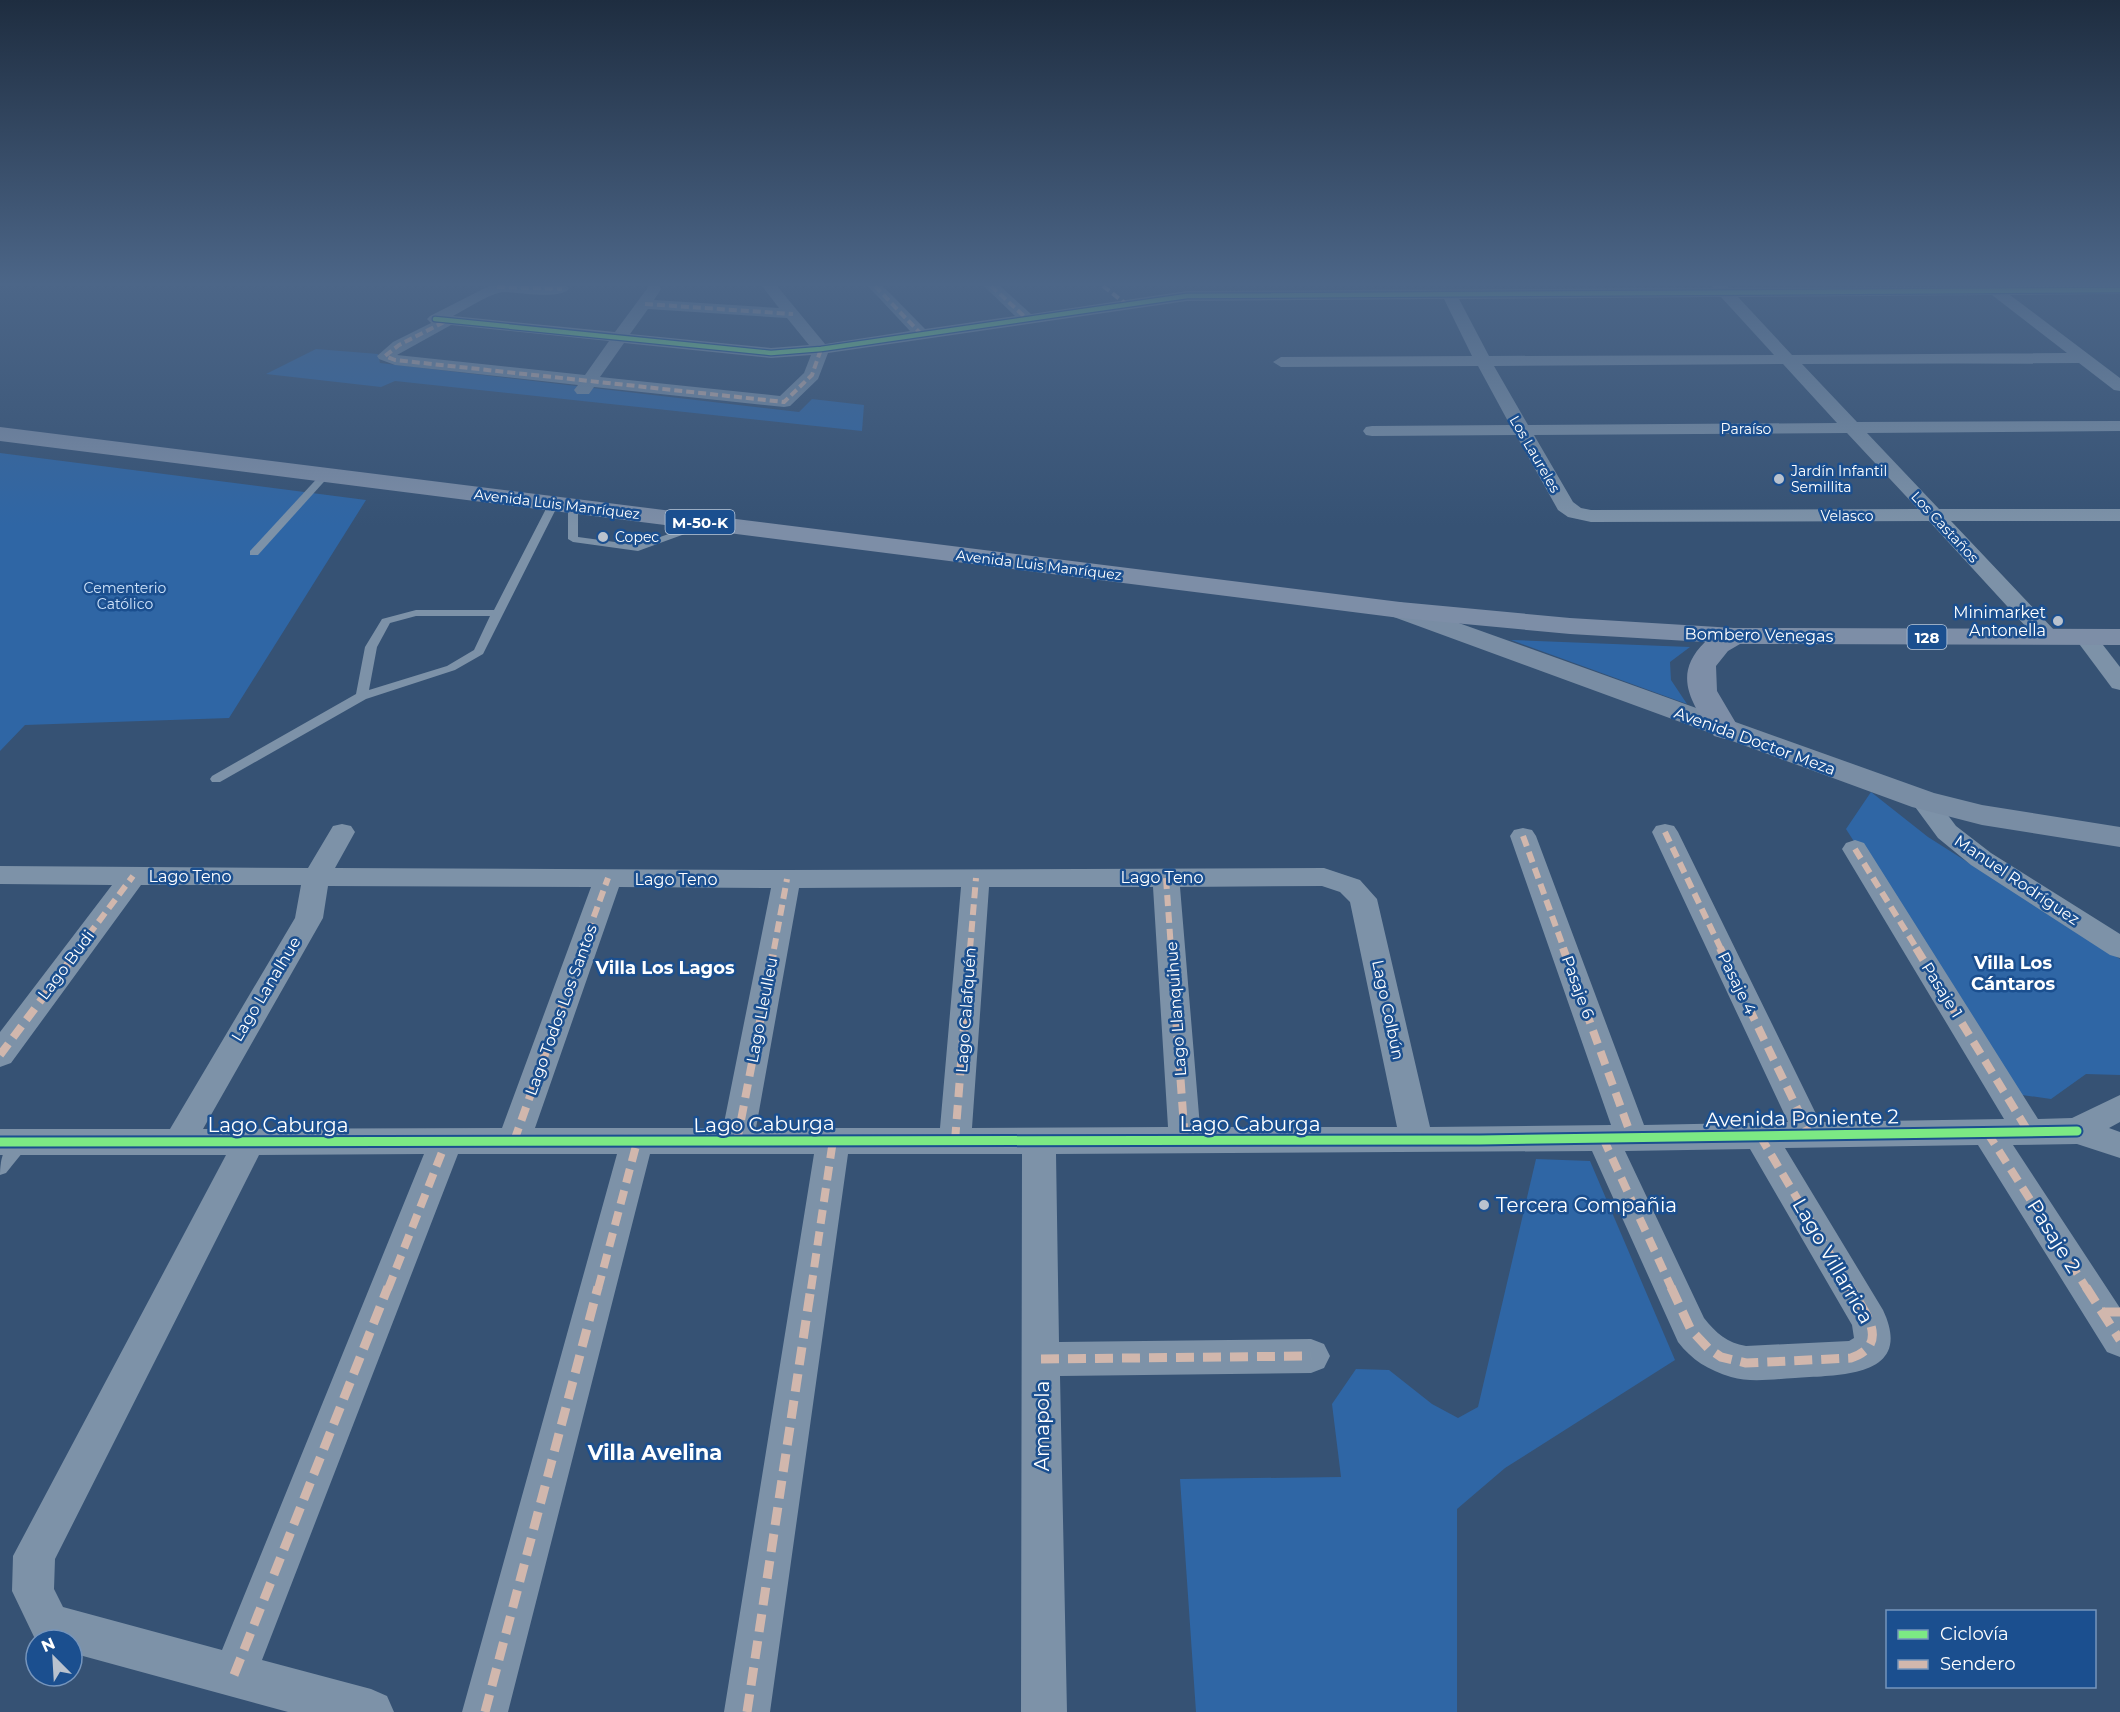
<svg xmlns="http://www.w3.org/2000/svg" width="2120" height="1712" font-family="Montserrat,sans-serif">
<rect width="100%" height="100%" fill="#365274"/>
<g fill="#2f66a5">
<path d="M316,349L378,354L380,363L799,412L812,399L864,405L862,431L395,381L381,387L266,374Z"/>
<path d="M0,453L366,500L229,718L25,725L0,751Z"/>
<path d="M1511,640L1690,647L1670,662L1671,680L1687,704Z"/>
<path d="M1871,792L1928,837L2120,959V1075L2086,1074L2051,1099L2015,1094L1846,829Z"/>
<path d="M1536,1159L1590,1161L1675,1360L1505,1468L1457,1509V1712H1196L1180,1479L1341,1477L1332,1404L1356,1369L1389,1370L1432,1404L1458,1418L1478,1407Z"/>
</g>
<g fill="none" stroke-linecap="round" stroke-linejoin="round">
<g fill="#7d92a8" fill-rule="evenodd">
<path d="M323,472L331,474L258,555H250V551Z"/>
<path d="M554,500L559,503L483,654L455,670L366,699L220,782H212L210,779L212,776L356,694L365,647L382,619L416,610H494L549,503ZM416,616H490L474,650L447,666L369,690L377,647L390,623Z"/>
<path d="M573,503L578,506V537L637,545L706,521L710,520L715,523L638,551L573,542L568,539V506Z"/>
<path d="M21,1135L27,1137L29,1142L27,1147L6,1173L0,1175C0,1159 4,1141 21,1135Z"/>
</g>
<g fill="#7d92a8" fill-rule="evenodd">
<path d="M489,286H567L569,289C559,300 519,292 504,292C492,292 465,310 453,316L615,332L649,286H659L661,289L654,300L779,308L762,286H777L825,344L910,331L868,286H883L925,329L1015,316L984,286H1000L1031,314L1187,291L1713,288L1712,286H1727L1729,288L2120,286V294L2010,295L2120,378V391L2114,390L2079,363L1802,364L1857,422L2120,421V431L1867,433L1939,509H2120V521H1951L2056,632L2059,637L2056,642L2048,644L2040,642L1929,521L1591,522L1568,517L1558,510L1516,435L1372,436L1366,435L1363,431L1366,427L1372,426L1510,425L1478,366L1281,367L1273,362L1281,357L1472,356L1444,299L1187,301L828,353L818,379L790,406L784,407L594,387L589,394H577L574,390L578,385L395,365L379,359L377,356L393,342L431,323L427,319L430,316ZM1992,295L2067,353L1792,355L1738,297ZM1721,297L1774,355L1489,356L1459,299ZM648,309L787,318L809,345L771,348L630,334ZM451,325L609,341L585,375L397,355ZM624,343L771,358L811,355L804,373L780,396L600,377ZM1783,364L1837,423L1528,425L1494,366ZM1847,433L1918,509L1591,510L1581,508L1573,502L1534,435Z"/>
<path d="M2085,630L2093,632L2120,667V690L2112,688L2074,637L2077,632Z"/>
<path d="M1923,792L1932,794L1956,826L1991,853L2120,934V958L2110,955L1971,865L1938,838L1910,800L1914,794Z"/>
<path d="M342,824L351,826L355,832L335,868L787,870L1324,868L1360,880L1377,899L1430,1127L1611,1125L1510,836L1514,830L1523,828L1532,830L1536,836L1644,1125L1788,1122L1652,832L1656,826L1665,824L1674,826L1678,832L1820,1122L2004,1119L1842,849L1846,843L1855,840L1864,843L2038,1119L2072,1118L2120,1095V1122L2109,1128L2120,1132V1158L2077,1144L2013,1145L2120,1308V1357L2107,1352L1978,1145L1785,1148L1883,1310C1915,1378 1839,1375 1795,1378C1774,1379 1751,1383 1731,1377C1708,1370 1692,1360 1678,1342L1592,1151L1056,1154L1059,1342L1311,1339L1324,1344L1330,1356L1324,1368L1311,1373L1060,1376L1067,1712H1021L1022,1154H848L770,1712H724L814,1154H650L508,1712H462L617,1154H458L262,1660L371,1689L387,1696L394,1712H288L72,1653V1640L36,1641L12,1591L13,1556L226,1155H0V1129H170L295,918L301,885H141L11,1063L0,1067V1032L112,885L0,884V866L308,868L333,826ZM328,886L591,887L502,1128L203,1129L323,918ZM1322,886L1340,892L1350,902L1397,1127H1200L1180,887ZM619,887L771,888L723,1128H535ZM961,887L940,1128H756L799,888ZM989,887H1153L1168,1127L972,1128ZM1750,1149L1852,1325L1854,1338L1849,1341L1746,1346C1727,1343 1716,1333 1704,1318L1625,1151ZM424,1154L222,1650L63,1607L54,1589L55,1559L259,1155Z"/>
</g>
<path fill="#798da4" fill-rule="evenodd" d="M1400,602L1934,793L1982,805L2120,827V847L1982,825L1912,807L1391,616L1387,610L1391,604Z"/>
<path fill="#7d8ea7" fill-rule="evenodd" d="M0,427L1400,602L1570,618L1734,628L2120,629V645L1740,644L1728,651L1716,666L1717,691L1740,730L1736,736L1725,739L1714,736C1692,704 1671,675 1705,642L1570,634L1400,618L0,441Z"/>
<g stroke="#d1b7ad" stroke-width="4" stroke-dasharray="8 4" stroke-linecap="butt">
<path d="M875,286L920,333"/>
<path d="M991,286L1026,318"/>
<path d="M1103,286L1126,304"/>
<path d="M497,287L562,289"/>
<path d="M645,304L793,314"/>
<path d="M444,322L399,345L385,356L395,360L784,402L812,375L821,349"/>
</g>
<g stroke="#d1b7ad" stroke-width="6" stroke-dasharray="11 6" stroke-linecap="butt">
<path d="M1665,832L1721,949"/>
<path d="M1523,836L1564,949"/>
<path d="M1855,849L1917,949"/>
<path d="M1166,878L1171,949"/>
<path d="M78,949L133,876"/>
<path d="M582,949L608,878"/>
<path d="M774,949L787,879"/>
<path d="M970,949L976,878"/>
</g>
<g stroke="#d1b7ad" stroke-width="8" stroke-dasharray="14 8" stroke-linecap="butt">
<path d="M1171,948L1185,1141"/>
<path d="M1563,948L1632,1138"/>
<path d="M1720,948L1810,1135"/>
<path d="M1916,948L2028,1131"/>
<path d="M0,1055L80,948"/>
<path d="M1987,1132L2087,1289"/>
<path d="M1760,1136L1851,1289"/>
<path d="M1603,1138L1672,1289"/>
<path d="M514,1141L583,948"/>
<path d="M737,1141L774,948"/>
<path d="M955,1141L970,948"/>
<path d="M388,1289L446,1142"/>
<path d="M598,1289L637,1142"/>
<path d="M811,1289L833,1140"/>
</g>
<g stroke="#d1b7ad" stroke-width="9" stroke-dasharray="18 9" stroke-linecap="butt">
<path d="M1671,1287L1691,1330L1708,1348L1721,1357L1746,1363L1851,1358C1892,1344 1864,1311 1850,1287"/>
<path d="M2086,1287L2120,1340"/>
<path d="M2102,1312H2120"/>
<path d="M1041,1359L1311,1356"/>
<path d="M234,1675L388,1287"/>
<path d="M485,1712L598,1287"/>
<path d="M747,1712L811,1287"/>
</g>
<g stroke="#1b4f8f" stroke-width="7">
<path id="cycleway-far1" d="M435,319L771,353L821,349L1187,296L2120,290"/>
</g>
<g stroke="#1b4f8f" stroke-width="13">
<path id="cycleway" d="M0,1142L1480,1140L2077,1131"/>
</g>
<use href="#cycleway-far1" stroke="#7ce984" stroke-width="4.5"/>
<use href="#cycleway" stroke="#7ce984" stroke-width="9"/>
</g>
<linearGradient id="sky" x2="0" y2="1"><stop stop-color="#1e2d40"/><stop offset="0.54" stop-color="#4c6688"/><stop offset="1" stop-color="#4c6688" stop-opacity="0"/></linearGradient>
<rect width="2120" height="526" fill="url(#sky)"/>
<g fill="#b9c2ce" stroke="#1b4f8f" stroke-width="2">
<circle cx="1779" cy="479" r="6"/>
<circle cx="603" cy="537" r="6"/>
<circle cx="2058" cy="621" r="6"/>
<circle cx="1484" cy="1205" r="6"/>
</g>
<g text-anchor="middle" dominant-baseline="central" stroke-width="5" stroke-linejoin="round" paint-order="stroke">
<g font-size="14" fill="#fff" stroke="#1b4f8f">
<text x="1746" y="429">Paraíso</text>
<text transform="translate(1535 454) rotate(60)">Los Laureles</text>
<text transform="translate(557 504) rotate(7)">Avenida Luis Manríquez</text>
<text x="1847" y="516">Velasco</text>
<text transform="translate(1945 527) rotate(47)">Los Castaños</text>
<text transform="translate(1039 565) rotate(7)">Avenida Luis Manríquez</text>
</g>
<g font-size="14" fill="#fff" stroke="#1b4f8f" text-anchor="start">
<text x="1791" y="471">Jardín Infantil<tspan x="1791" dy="16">Semillita</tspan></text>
<text x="615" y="537">Copec</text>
</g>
<g font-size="14" fill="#cfe3fa" stroke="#1b4f8f">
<text x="125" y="588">Cementerio<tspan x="125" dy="16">Católico</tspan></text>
</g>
<g fill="#1b4f8f" stroke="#bbcadd" stroke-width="1.5">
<rect x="665.5" y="510" width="69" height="24" rx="4.5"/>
<rect x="1907.5" y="625" width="39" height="24" rx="4.5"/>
</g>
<g font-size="15" font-weight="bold" fill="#fff">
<text x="700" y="522">M-50-K</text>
<text x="1927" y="637">128</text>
</g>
<g font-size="16" fill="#fff" stroke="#1b4f8f" text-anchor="end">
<text x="2046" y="612">Minimarket<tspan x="2046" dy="18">Antonella</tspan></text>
</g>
<g font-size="16" fill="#fff" stroke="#1b4f8f">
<text transform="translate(1759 635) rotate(1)">Bombero Venegas</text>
<text transform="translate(1755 741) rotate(20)">Avenida Doctor Meza</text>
<text x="190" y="876">Lago Teno</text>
<text x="1162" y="877">Lago Teno</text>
<text x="676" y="879">Lago Teno</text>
<text transform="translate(2017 880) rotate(34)">Manuel Rodríguez</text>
<text transform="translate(66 965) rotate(-53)">Lago Budi</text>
<text transform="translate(1737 983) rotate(64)">Pasaje 4</text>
<text transform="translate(1578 987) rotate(70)">Pasaje 6</text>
<text transform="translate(266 989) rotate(-59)">Lago Lanalhue</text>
<text transform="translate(1942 990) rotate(58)">Pasaje 1</text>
<text transform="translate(1176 1009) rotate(-94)">Lago Llanquihue</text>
<text transform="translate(561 1010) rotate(-70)">Lago Todos Los Santos</text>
<text transform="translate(762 1010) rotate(-79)">Lago Lleulleu</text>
<text transform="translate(966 1010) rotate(-86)">Lago Calafquén</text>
<text transform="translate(1388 1010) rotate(78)">Lago Colbún</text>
</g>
<g font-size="18" font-weight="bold" fill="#fff" stroke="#1b4f8f">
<text x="2013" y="963">Villa Los<tspan x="2013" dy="21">Cántaros</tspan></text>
<text x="665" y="968">Villa Los Lagos</text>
</g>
<g font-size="20" fill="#fff" stroke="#1b4f8f">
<text transform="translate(1802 1118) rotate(-1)">Avenida Poniente 2</text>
<text transform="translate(764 1124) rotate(-1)">Lago Caburga</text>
<text x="1250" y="1124">Lago Caburga</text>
<text x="278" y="1125">Lago Caburga</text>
<text transform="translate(2054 1236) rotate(58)">Pasaje 2</text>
<text transform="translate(1833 1261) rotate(60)">Lago Villarrica</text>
<text transform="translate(1042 1426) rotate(-90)">Amapola</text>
</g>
<g font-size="20" fill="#fff" stroke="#1b4f8f" text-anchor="start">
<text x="1496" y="1205">Tercera Compañia</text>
</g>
<g font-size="21" font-weight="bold" fill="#fff" stroke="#1b4f8f">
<text x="655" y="1452">Villa Avelina</text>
</g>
</g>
<rect x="1886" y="1610" width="210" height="78" fill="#1b4f8f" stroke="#7695bc" stroke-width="1.5"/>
<rect x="1898" y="1630" width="30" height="9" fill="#7ce984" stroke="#7695bc" stroke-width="1.5"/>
<text x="1940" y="1640" font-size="18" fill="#ffffff">Ciclovía</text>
<rect x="1898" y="1660" width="30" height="9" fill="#d1b7ad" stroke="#7695bc" stroke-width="1.5"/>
<text x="1940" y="1670" font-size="18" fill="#ffffff">Sendero</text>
<g transform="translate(54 1658) rotate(336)"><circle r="28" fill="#1b4f8f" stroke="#7695bc" stroke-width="1.5"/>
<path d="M0-4.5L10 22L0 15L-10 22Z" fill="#b9c2ce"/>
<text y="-9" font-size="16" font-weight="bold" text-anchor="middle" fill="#ffffff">N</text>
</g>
</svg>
